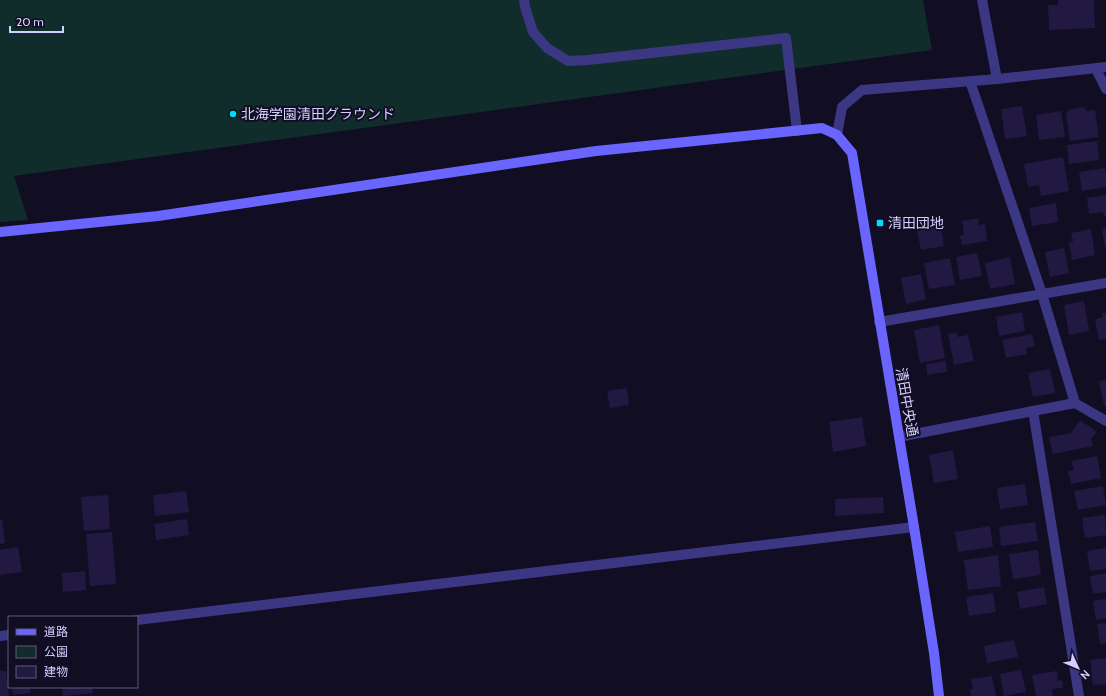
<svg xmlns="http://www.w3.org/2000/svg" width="1106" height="696" font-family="Cabin,'Noto Sans JP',sans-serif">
<rect width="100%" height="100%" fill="#110d22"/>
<path fill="#102c2b" d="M0,0H923L932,50L14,176L28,220L0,222Z"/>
<g fill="#221943">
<path d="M1058,0H1094L1095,28L1049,30L1048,5H1058Z"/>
<path d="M1022,106L1027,136L1005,139L1001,109Z"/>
<path d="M1083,107L1087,111L1095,110L1099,137L1070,141L1066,114L1069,110Z"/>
<path d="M1061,111L1065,137L1039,140L1036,115Z"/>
<path d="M1097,141L1099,160L1069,164L1067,145Z"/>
<path d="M1063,157L1069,191L1041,196L1039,185L1028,187L1024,164Z"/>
<path d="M1105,168L1106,175V187L1082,191L1079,172Z"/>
<path d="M1106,195V216H1104L1103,212L1089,214L1087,198Z"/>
<path d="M1056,203L1058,222L1032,226L1029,208Z"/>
<path d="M978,218L979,225L985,224L987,241L962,245L960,236L964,235L962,221Z"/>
<path d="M941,226L944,246L921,250L917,231Z"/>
<path d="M1106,228V248H1105L1102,229Z"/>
<path d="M1091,229L1095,255L1072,260L1069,242H1073L1071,233Z"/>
<path d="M1064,248L1069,273L1050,277L1045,252Z"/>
<path d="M977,253L982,276L960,280L956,257Z"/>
<path d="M1010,257L1015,284L990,289L985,263Z"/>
<path d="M950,258L955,285L929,289L924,263Z"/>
<path d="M921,274L926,299L906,304L901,278Z"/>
<path d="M1084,301L1089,331L1069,335L1064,305Z"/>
<path d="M1022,312L1025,331L999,336L996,317Z"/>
<path d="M1102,313H1106V339L1099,340L1095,319L1103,317Z"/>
<path d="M939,325L945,358L920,363L914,330Z"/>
<path d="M957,333L958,337L968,335L974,361L954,365L948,334Z"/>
<path d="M1032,334L1035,346L1026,348L1027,354L1006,358L1002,340Z"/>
<path d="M946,361L947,372L927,375L926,364Z"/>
<path d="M1050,369L1055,393L1033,397L1028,373Z"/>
<path d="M1106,380V407L1104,405L1099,381Z"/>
<path d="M627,388L629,405L610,408L607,391Z"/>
<path d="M862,417L866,446L833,452L829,422Z"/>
<path d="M1080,420L1097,432L1091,439L1093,446L1053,454L1049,437L1071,433Z"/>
<path d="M953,450L958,479L934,483L929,455Z"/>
<path d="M1097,456L1101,478L1071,484L1068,471L1074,470L1072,461Z"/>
<path d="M1025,484L1028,505L1000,509L997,488Z"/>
<path d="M1103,486L1106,505L1078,510L1074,491Z"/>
<path d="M186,491L189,512L155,516L153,495Z"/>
<path d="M108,495L110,529L84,531L81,497Z"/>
<path d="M883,497L884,513L835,516V499Z"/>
<path d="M1105,515L1106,535L1085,538L1082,518Z"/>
<path d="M187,519L189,535L156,540L154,524Z"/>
<path d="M0,520H2L5,543L0,544Z"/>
<path d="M1035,522L1038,541L1001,546L999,527Z"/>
<path d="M990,526L993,547L958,552L955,532Z"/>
<path d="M112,532L116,584L90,586L86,534Z"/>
<path d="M18,547L22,572L0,575V550Z"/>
<path d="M1106,548V569L1090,571L1087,551Z"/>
<path d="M1038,550L1041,575L1013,579L1009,554Z"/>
<path d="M998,555L1001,586L968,590L964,560Z"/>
<path d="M85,571L86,590L63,592L62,573Z"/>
<path d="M1106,573V592L1093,594L1090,576Z"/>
<path d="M1044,587L1047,604L1020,609L1017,592Z"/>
<path d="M993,593L996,612L969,616L966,597Z"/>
<path d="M1106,599V618L1096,620L1093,601Z"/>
<path d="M1106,623V643L1100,644L1097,624Z"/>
<path d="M1014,640L1018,657L987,663L984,646Z"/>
<path d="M1106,658V684L1093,685L1090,660Z"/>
<path d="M1021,670L1026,692L1004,696L1000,674Z"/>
<path d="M0,671H6L9,696H0Z"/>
<path d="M1057,671L1058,681L1062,680L1063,688L1052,689L1053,696H1036L1032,675Z"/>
<path d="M992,676L996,696H971L970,689H973L971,679Z"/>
<path d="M12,687H30V693L13,695Z"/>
<path d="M62,687H92L93,693L63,696Z"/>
</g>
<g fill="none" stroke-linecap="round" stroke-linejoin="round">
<g stroke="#3b3782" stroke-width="10">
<path d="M524,0L525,7L533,32L547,48L568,61L588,60L786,38L797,131"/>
<path d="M982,0L997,79"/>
<path d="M1096,69L1106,89"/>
<path d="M970,81L1042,294L1075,403"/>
<path d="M837,135L842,107L862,90L997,79L1106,67"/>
<path d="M879,322L1106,283"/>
<path d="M1033,411L1079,696"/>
<path d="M899,437L1033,411L1075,403L1106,421"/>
<path d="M137,620L914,527"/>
<path d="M0,636L9,635"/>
</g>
<path stroke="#6b65ff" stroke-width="10" d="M0,232L158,216L596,151L822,128L837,135L852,153L914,527L934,653L939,696"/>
</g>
<g fill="#00ddf9" stroke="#110d22" stroke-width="1.5">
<circle cx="233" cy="114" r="4"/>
<rect x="876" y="219" width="8" height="8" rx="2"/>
</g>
<g text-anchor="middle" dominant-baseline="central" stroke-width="4" stroke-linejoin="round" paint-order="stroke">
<g font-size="14" fill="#d4ceff" stroke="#110d22" text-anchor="start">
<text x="241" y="114">北海学園清田グラウンド</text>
<text x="888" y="223">清田団地</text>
</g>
<g font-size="14" fill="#d4ceff" stroke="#110d22">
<text transform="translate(907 402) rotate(80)">清田中央通</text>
</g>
</g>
<rect x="8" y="616" width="130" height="72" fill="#110d22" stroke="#5f5a7a"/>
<rect x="16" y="629" width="20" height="6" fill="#6b65ff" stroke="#5f5a7a"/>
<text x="44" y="636" font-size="12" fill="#d4ceff">道路</text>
<rect x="16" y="646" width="20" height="12" fill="#102c2b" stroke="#5f5a7a"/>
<text x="44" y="656" font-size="12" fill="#d4ceff">公園</text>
<rect x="16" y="666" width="20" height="12" fill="#221943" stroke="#5f5a7a"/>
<text x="44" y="676" font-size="12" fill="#d4ceff">建物</text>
<g transform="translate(1078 668) rotate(134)" stroke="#110d22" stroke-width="3" paint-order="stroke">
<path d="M0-3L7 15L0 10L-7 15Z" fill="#d4ceff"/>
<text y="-6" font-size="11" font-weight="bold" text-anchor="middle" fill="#d4ceff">N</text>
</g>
<path d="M10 26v6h53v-6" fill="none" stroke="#d4ceff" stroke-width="2"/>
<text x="16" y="26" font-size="12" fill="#d4ceff" stroke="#110d22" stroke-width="3" paint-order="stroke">20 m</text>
</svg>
